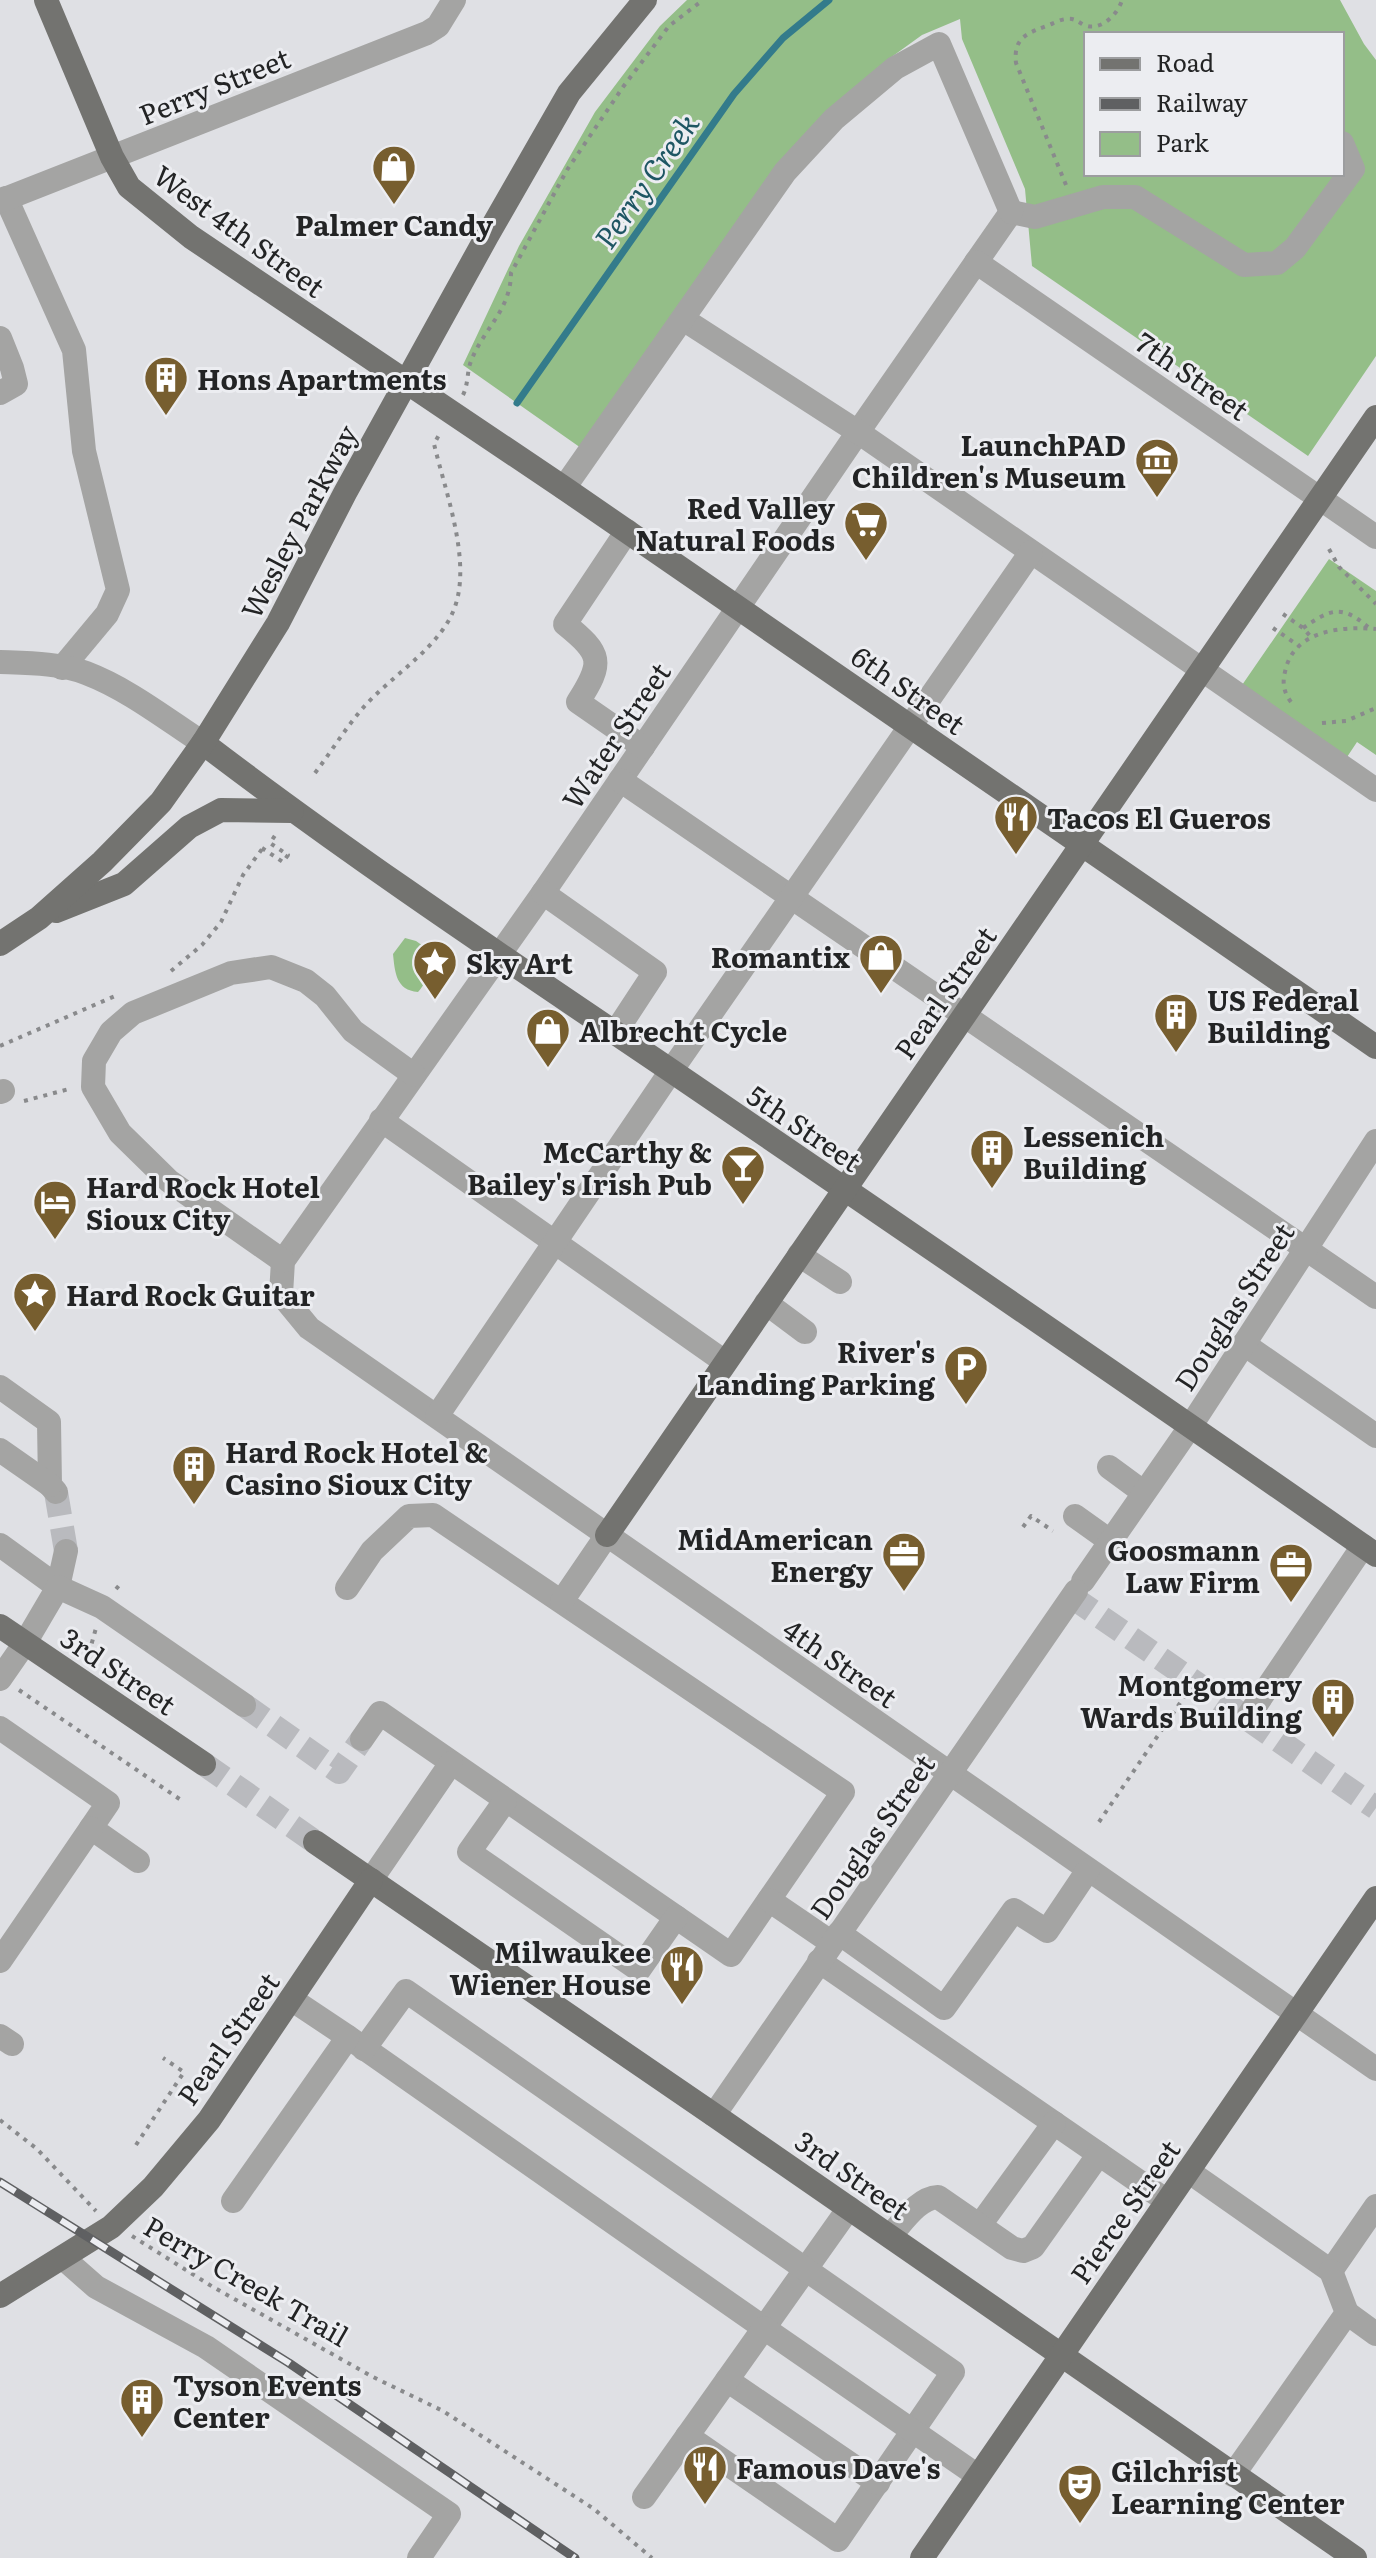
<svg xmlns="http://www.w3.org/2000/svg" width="1376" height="2558" font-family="Literata,serif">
<rect width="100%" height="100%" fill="#dfe0e4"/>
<g fill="#94be88" fill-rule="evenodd">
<path d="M687,0H1340L1364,44L1376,60V356L1308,456L1032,266L1025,189L962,39L960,19L922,35L886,61L581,448L463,365L519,246L595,112L660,26ZM1086,34H1342V174H1086Z"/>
<path d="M1329,559L1376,591V755L1357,742L1345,760L1240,688Z"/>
<path d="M405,938L416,941L426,948C429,966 431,978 418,992C396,990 395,973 393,954Z"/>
</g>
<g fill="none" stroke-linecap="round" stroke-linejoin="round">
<path stroke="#337b8b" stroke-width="7" d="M517,403L734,94L783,38L829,0"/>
<g stroke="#b9babe" stroke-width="24" stroke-dasharray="24 12" stroke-linecap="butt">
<path d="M56,1492L66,1551"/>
<path d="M1072,1597L1376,1808"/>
<path d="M244,1705L339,1772L362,1739"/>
</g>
<path stroke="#b9babe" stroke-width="24" stroke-dasharray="24 12" stroke-linecap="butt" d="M204,1764L315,1842"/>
<g stroke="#898a8c" stroke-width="4" stroke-dasharray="4 6" stroke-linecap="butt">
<path d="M1066,185L1016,63C1013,37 1028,33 1049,25C1054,23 1061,19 1067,19C1075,18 1078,22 1084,25C1101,32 1118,14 1122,0"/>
<path d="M463,395C468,385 467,374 470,364C481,331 511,311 511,273L567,170L623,87L669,26L703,0"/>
<path d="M1329,549L1339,567L1376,604"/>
<path d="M1283,614L1303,628L1311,637"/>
<path d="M1273,628L1299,646"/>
<path d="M1303,628C1331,609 1341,604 1368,627"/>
<path d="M1291,702C1284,693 1282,683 1285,672C1293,630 1342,626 1376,629"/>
<path d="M1322,723L1346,721L1376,708"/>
<path d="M315,773C331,752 345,729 362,709C392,674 446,645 457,600C469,554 445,490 434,444L440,433"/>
<path d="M262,848L283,862L288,855L270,843L276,834"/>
<path d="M171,971L202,945L221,922L243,875L265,845"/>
<path d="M0,1046L115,996"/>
<path d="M24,1101L69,1089"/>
<path d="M1023,1527L1031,1516L1053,1531"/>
<path d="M116,1589L122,1582"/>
<path d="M89,1653L96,1628"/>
<path d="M19,1690L181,1800"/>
<path d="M1099,1822L1195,1681"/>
<path d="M0,2120L37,2149L96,2211"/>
<path d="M136,2145L184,2072L163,2058"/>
<path d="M132,2236L213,2287L373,2377L443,2411L594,2509L652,2558"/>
</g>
<g stroke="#a4a4a3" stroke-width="24">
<path d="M6,198L74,350L84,451L118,590L107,614L62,668"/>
<path d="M0,201L427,33L438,26L454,0"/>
<path d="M1011,212L858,432L543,893L283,1261L281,1294L309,1328L1376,2069"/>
<path d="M1011,212L1035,217L1103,197H1135L1244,265L1277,263L1295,248L1353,169L1342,143"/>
<path d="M976,262L1376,537"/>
<path d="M683,319L858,432L1376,790"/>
<path d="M0,338L12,368L16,384L0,393"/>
<path d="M564,488L785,172L834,119L895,68L939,44L1011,212"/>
<path d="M627,531L565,624C602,654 604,662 578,702L643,747"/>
<path d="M0,662C27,663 60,663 86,673C128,689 166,719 203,743"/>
<path d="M620,780L1376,1297"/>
<path d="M543,893L655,972L615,1033"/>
<path d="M0,1092L3,1091"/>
<path d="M381,1120L725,1362"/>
<path d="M799,1255L840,1282"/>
<path d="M283,1261L169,1181L120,1133L93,1087L94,1061L111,1032L133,1013L231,973L271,967L306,981L325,996L353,1031L414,1075"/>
<path d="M766,1303L805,1332"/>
<path d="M1244,1344L1376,1436"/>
<path d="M0,1387L49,1422L50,1485L56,1492"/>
<path d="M437,1416L671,1071L1031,552"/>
<path d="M0,1450L50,1485"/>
<path d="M1109,1467L1143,1492"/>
<path d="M1075,1516L1110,1541"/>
<path d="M0,1545L58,1587L66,1551"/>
<path d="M1083,1581L1190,1427L1376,1141"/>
<path d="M347,1588L372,1551L409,1516L433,1515L843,1792L731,1955L380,1713L362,1739"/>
<path d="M562,1601L607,1535"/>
<path d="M0,1679L25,1643L58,1587L102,1607L244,1705"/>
<path d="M1247,1718L1363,1546"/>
<path d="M0,1728L108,1803L91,1828L138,1861"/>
<path d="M505,1801L469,1852L639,1970L676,1917"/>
<path d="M371,1880L451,1763"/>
<path d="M769,1900L832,1943"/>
<path d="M839,1933L944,2008L1014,1910L1047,1931L1088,1870"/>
<path d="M0,1961L91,1828"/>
<path d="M819,1961L1167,2201"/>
<path d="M0,2036L12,2044"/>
<path d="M348,2037L764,2328L849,2208"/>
<path d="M364,2049L406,1991L953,2372L838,2540L687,2436"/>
<path d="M714,2115L1076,1591"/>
<path d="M1188,2171L1331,2271L1376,2206"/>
<path d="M233,2201L348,2037L291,1999"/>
<path d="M980,2225L1054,2123"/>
<path d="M890,2236C903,2222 918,2198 938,2197L1012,2248L1023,2251L1033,2247L1099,2154"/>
<path d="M63,2258L96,2287L206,2347L449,2514L419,2558"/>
<path d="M1347,2313L1376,2334"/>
<path d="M727,2380L878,2483"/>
<path d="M1233,2475L1347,2313L1331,2271"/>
<path d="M644,2497L764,2328L978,2476"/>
</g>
<g stroke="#737370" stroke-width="24">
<path d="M46,0L112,157L129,187L191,237L564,488L1376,1047"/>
<path d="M203,743C355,859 515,965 673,1072C908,1232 1143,1392 1376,1555"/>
<path d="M56,911L124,884L189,827L221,810L292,811"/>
<path d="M0,944L39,918L102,862L161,802L203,743L278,623L345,493L487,236L569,93L645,0"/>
<path d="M607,1535L1376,417"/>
<path d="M0,1626L204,1764"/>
<path d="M315,1842L714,2115L1355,2558"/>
<path d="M0,2296L111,2227L153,2187L209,2120L371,1880"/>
<path d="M922,2558L1376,1898"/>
</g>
<g stroke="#5f6062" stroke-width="9">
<path id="rail" d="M0,2182L289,2363L575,2558"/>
</g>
<use href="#rail" stroke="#ecedf1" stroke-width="6" stroke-dasharray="18" stroke-linecap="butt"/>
</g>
<defs>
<g id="shop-pin" transform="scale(2.3)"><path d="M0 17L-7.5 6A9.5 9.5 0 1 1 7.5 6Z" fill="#775e2f" stroke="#ecedf1"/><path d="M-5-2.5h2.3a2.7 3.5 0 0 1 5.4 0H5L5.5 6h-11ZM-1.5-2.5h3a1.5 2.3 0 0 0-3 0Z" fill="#fff"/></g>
<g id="building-pin" transform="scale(2.3)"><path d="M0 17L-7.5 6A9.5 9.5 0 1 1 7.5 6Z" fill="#775e2f" stroke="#ecedf1"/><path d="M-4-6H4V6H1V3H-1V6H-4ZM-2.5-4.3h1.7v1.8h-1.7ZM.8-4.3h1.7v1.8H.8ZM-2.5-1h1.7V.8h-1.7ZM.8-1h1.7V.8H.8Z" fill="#fff"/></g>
<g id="museum-pin" transform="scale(2.3)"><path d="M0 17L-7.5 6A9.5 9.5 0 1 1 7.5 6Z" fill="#775e2f" stroke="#ecedf1"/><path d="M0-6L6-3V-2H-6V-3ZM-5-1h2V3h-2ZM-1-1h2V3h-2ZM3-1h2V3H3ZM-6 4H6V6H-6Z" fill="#fff"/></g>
<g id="supermarket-pin" transform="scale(2.3)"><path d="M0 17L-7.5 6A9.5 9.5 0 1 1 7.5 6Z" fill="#775e2f" stroke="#ecedf1"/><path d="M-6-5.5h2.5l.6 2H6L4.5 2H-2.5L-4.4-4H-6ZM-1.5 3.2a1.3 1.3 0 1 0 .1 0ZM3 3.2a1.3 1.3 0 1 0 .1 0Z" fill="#fff"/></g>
<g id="restaurant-pin" transform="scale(2.3)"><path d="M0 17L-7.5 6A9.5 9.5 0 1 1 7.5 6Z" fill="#775e2f" stroke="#ecedf1"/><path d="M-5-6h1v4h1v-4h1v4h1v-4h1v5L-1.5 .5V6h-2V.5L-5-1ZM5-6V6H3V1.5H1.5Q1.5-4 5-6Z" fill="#fff"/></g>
<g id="sight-pin" transform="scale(2.3)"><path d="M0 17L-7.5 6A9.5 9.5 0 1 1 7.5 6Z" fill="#775e2f" stroke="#ecedf1"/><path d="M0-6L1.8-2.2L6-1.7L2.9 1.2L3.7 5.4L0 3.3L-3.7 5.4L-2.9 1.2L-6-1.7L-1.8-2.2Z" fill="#fff"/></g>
<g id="bar-pin" transform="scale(2.3)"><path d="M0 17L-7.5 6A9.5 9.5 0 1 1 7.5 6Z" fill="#775e2f" stroke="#ecedf1"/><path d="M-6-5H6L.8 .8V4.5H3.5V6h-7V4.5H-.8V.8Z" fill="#fff"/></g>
<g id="hotel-pin" transform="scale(2.3)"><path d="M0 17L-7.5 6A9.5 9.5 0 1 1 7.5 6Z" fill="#775e2f" stroke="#ecedf1"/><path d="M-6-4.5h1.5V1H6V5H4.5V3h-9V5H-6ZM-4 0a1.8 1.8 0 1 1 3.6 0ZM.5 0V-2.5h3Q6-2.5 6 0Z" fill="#fff"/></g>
<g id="parking-pin" transform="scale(2.3)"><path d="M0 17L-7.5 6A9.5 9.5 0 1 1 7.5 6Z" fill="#775e2f" stroke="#ecedf1"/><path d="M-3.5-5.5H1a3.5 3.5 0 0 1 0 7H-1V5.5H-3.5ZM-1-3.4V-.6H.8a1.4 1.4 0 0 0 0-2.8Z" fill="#fff"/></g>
<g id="office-pin" transform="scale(2.3)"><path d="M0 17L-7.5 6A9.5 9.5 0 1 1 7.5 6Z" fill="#775e2f" stroke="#ecedf1"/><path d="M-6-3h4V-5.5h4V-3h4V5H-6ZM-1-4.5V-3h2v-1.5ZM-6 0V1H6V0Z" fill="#fff"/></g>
<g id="theatre-pin" transform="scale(2.3)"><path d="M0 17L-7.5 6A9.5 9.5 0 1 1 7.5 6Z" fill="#775e2f" stroke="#ecedf1"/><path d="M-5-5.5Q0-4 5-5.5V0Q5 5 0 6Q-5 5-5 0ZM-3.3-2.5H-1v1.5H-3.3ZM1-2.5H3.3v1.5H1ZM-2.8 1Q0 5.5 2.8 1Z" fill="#fff"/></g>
</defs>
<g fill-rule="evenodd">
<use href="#shop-pin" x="394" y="167"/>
<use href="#building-pin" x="166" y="378"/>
<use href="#museum-pin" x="1157" y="460"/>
<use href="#supermarket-pin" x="866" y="523"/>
<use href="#restaurant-pin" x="1016" y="817"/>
<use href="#shop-pin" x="881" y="956"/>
<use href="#sight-pin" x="435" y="962"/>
<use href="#building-pin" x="1176" y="1015"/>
<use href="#shop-pin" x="548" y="1030"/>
<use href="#building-pin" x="992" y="1151"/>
<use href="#bar-pin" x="743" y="1167"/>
<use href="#hotel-pin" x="55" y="1202"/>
<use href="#sight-pin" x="35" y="1294"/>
<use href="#parking-pin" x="966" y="1367"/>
<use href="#building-pin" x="194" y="1467"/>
<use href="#office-pin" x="904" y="1554"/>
<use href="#office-pin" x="1291" y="1565"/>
<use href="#building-pin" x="1333" y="1700"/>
<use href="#restaurant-pin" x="682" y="1967"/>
<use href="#building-pin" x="142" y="2400"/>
<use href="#restaurant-pin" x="705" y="2467"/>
<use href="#theatre-pin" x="1080" y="2486"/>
</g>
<g text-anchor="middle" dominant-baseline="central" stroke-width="6" stroke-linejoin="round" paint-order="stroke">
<g font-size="28" fill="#232425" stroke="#ecedf1">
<text transform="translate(214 85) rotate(-22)">Perry Street</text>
<text transform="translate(240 230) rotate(36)">West 4th Street</text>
<text transform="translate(1193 375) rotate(35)">7th Street</text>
<text transform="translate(298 521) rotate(-62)">Wesley Parkway</text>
<text transform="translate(909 689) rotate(35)">6th Street</text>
<text transform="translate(615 735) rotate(-56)">Water Street</text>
<text transform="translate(944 992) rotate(-55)">Pearl Street</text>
<text transform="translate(805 1127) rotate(34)">5th Street</text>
<text transform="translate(1233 1306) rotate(-57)">Douglas Street</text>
<text transform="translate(841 1662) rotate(35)">4th Street</text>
<text transform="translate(119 1670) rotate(34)">3rd Street</text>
<text transform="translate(871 1836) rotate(-55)">Douglas Street</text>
<text transform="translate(227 2038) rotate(-55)">Pearl Street</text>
<text transform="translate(853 2174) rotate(35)">3rd Street</text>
<text transform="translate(1124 2211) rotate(-55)">Pierce Street</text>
<text transform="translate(247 2280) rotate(30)">Perry Creek Trail</text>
</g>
<g font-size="28" font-weight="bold" fill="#232425" stroke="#ecedf1" text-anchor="start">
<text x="394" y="224" text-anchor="middle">Palmer Candy</text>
<text x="197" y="378">Hons Apartments</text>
<text x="1126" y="444" text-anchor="end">LaunchPAD<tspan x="1126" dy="32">Children's Museum</tspan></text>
<text x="835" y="507" text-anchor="end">Red Valley<tspan x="835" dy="32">Natural Foods</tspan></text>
<text x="1047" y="817">Tacos El Gueros</text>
<text x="850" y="956" text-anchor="end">Romantix</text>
<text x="466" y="962">Sky Art</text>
<text x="1207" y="999">US Federal<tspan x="1207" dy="32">Building</tspan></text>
<text x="579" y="1030">Albrecht Cycle</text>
<text x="1023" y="1135">Lessenich<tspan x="1023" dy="32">Building</tspan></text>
<text x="712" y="1151" text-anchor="end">McCarthy &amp;<tspan x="712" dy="32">Bailey's Irish Pub</tspan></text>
<text x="86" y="1186">Hard Rock Hotel<tspan x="86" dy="32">Sioux City</tspan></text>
<text x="66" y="1294">Hard Rock Guitar</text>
<text x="935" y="1351" text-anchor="end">River's<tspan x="935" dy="32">Landing Parking</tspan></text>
<text x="225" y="1451">Hard Rock Hotel &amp;<tspan x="225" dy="32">Casino Sioux City</tspan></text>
<text x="873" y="1538" text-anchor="end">MidAmerican<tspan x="873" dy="32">Energy</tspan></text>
<text x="1260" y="1549" text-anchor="end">Goosmann<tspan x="1260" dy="32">Law Firm</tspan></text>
<text x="1302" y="1684" text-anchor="end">Montgomery<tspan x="1302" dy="32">Wards Building</tspan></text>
<text x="651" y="1951" text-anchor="end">Milwaukee<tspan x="651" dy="32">Wiener House</tspan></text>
<text x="173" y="2384">Tyson Events<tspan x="173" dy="32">Center</tspan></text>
<text x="736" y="2467">Famous Dave's</text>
<text x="1111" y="2470">Gilchrist<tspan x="1111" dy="32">Learning Center</tspan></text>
</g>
<g font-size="30" font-style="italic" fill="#1e5663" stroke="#ecedf1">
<text transform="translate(645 180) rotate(-55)">Perry Creek</text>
</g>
</g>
<rect x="1084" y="32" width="260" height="144" fill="#ecedf1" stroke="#9c9d9f" stroke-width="2"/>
<rect x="1100" y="58" width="40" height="12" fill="#737370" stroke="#9c9d9f" stroke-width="2"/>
<text x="1156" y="72" font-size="24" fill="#232425">Road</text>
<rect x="1100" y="98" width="40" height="12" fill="#5f6062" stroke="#9c9d9f" stroke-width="2"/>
<text x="1156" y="112" font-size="24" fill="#232425">Railway</text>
<rect x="1100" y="132" width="40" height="24" fill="#94be88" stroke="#9c9d9f" stroke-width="2"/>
<text x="1156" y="152" font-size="24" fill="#232425">Park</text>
</svg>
